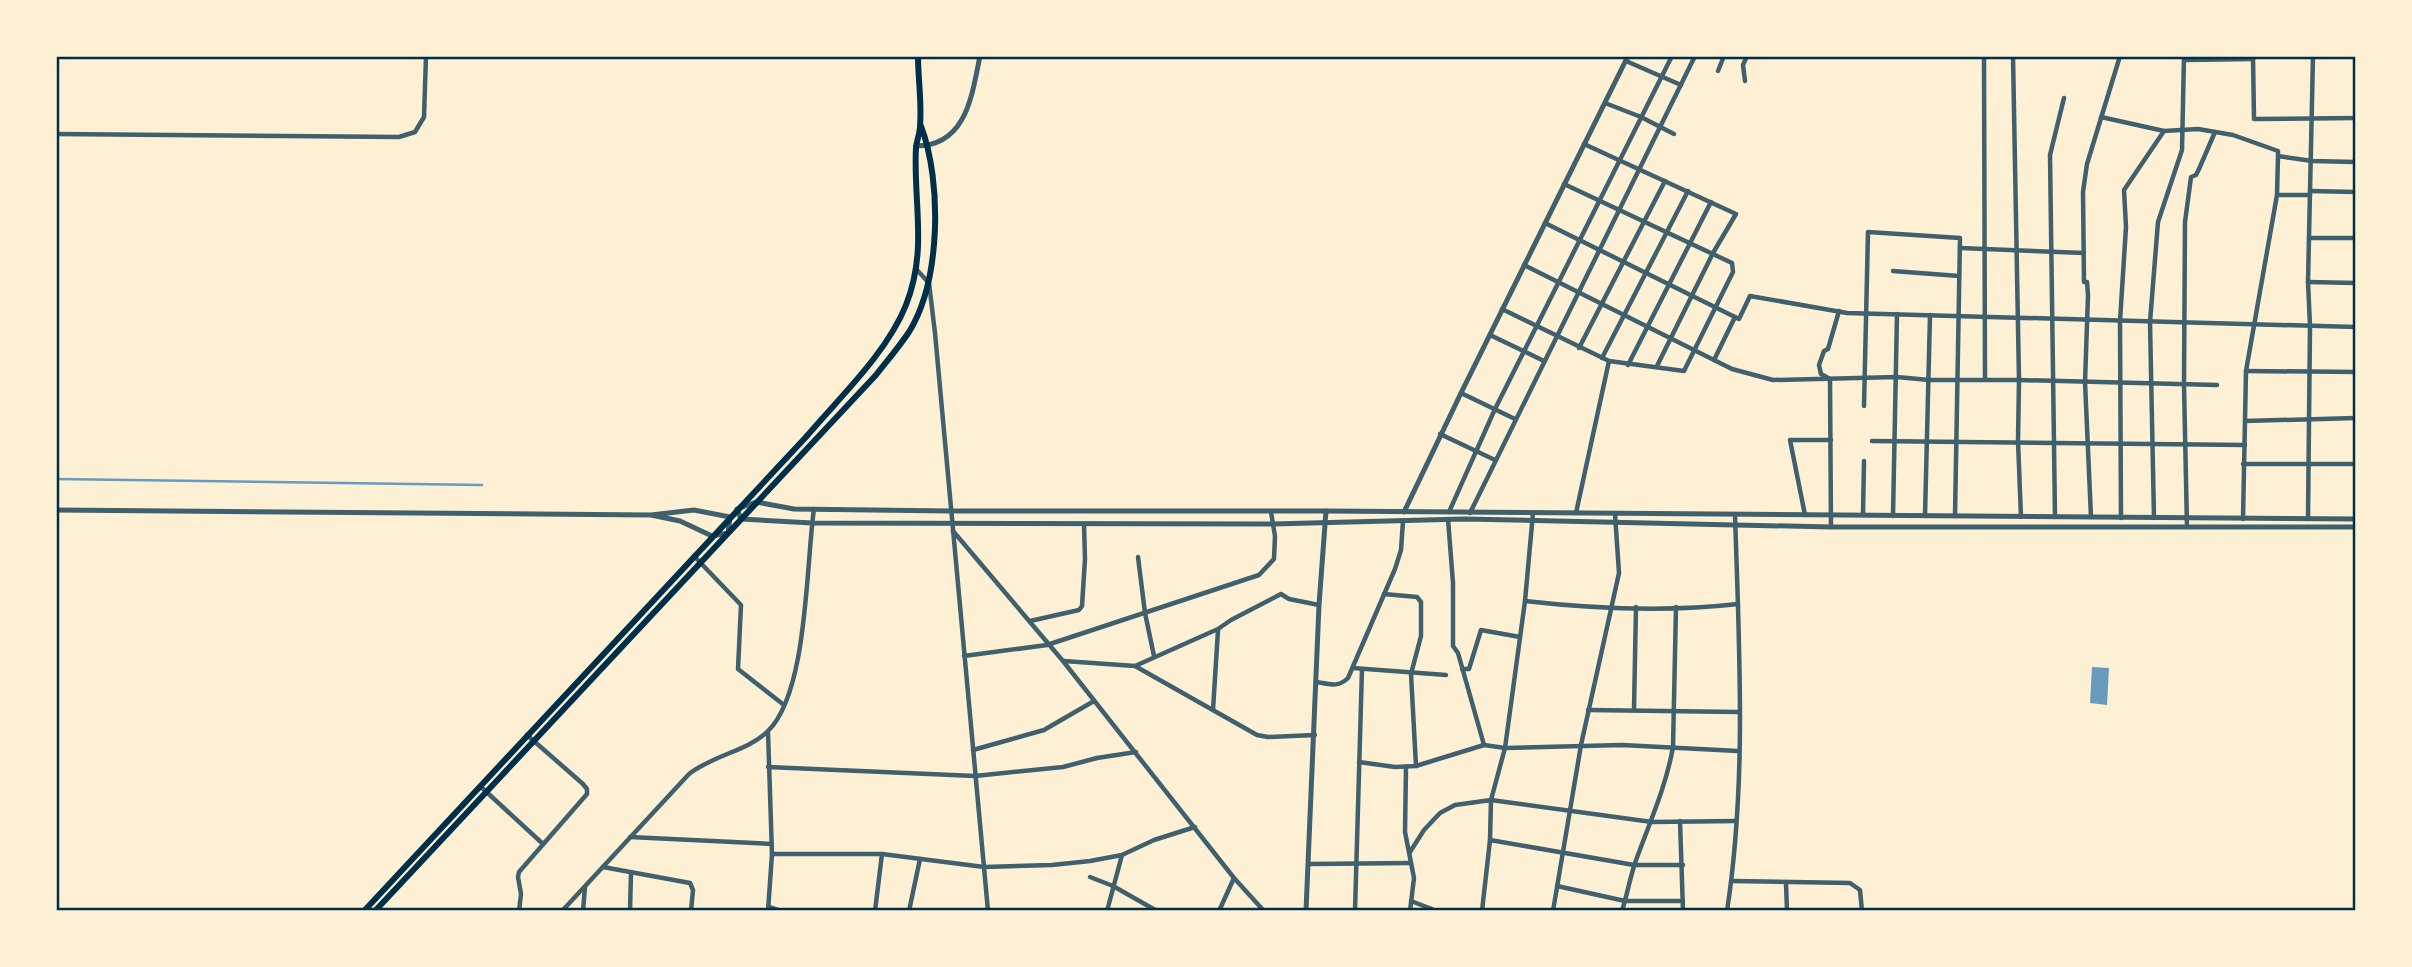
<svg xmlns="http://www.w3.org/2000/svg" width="2412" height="967" font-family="Merriweather,serif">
<rect width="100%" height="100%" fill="#fdf0d5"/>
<path fill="#669bbc" d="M2092,667L2109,668L2107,705L2090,703Z"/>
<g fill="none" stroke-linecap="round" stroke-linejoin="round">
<path stroke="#669bbc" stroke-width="2.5" d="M56,479L482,485"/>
<g stroke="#3f606c" stroke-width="4.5">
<path d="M1984,56L1985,379"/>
<path d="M2013,56L2019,380L2018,441L2021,517"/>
<path d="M2253,56L2254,119L2356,118"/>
<path d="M2185,60L2253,59"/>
<path d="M1626,61L1681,85"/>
<path d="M1718,71L1724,56"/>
<path d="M1745,81L1743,65L1747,56"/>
<path d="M1605,103L1641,117L1674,134"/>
<path d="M2101,117L2164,131L2198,129L2233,135L2278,151V156L2312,161L2356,162"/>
<path d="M56,134L399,137L415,132L424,117L426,56"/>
<path d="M1584,144L1736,214L1713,253L1657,366"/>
<path d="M2310,191L2356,192"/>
<path d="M2277,195H2310"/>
<path d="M1545,223L1739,319L1750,296L1847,313L2356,327"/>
<path d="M2309,238H2356"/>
<path d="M1960,248L2084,253"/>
<path d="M1524,265L1732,369L1773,380L1897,377L1929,380H2019L2217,385"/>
<path d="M917,270L929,283L935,333L988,911"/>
<path d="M1893,271L1959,276"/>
<path d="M2308,282L2356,283"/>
<path d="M1502,309L1609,361L1684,371L1733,272L1732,263L1564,184"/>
<path d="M1490,335L1544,361"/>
<path d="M1579,348L1665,181"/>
<path d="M1602,358L1688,191"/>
<path d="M1714,360L1735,317"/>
<path d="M1628,365L1711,202"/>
<path d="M2246,371L2356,372"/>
<path d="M1461,393L1515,419"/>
<path d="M1864,406L1868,232L1960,238L1955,516"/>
<path d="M2245,421L2356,418"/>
<path d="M1440,434L1495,460"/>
<path d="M1872,441L2245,445"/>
<path d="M2243,464H2356"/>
<path d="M1449,512L1495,409L1672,56"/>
<path d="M1470,513L1695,56"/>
<path d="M1576,513L1609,361"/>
<path d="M1805,515L1790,440H1831"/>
<path d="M1863,515L1864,461"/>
<path d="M1893,516L1897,314"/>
<path d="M1925,516L1930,315"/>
<path d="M2055,517L2050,155L2064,98"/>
<path d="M2091,517L2085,382L2088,295L2087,282H2084L2083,192L2087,164L2120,56"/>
<path d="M2121,518L2120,321L2126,227L2124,190L2164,131"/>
<path d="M2154,518L2150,322L2158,222L2182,150L2184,56"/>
<path d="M1448,519L1453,583V646L1458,653L1484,745"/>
<path d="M2243,519L2246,371L2277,195L2278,156"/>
<path d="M2308,519L2310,326L2308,282L2313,56"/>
<path d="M1831,527L1830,379L1821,374L1819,365L1824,351L1828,349L1839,311"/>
<path d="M2187,527L2184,385L2185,222L2191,177L2196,175L2199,169L2215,132"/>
<path d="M953,531L1063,661L1234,878L1264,911"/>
<path d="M694,556L741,605L738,669L784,705"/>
<path d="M1138,557L1145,613L1154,656"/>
<path d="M1384,594L1417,597L1421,602V636L1411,674L1416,766"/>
<path d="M1525,601C1595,609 1668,612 1738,604"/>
<path d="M1030,621L1079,610L1082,606L1085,559L1084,524"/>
<path d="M964,656L1047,645L1259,575L1274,559L1275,536L1271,512"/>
<path d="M1064,661L1135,666L1257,735L1268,737L1315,735"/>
<path d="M1135,666L1218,629L1231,620L1281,594L1289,599L1319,605"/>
<path d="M1353,668L1446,675"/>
<path d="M1462,669H1469L1481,630L1520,637"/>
<path d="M1317,682C1329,684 1338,688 1348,678L1395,569L1401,550L1403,521"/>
<path d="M1634,709L1636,607"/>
<path d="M1213,710L1218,630"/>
<path d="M1588,710L1739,712"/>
<path d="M973,750L1044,730L1094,701"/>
<path d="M1359,762L1395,767L1416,766L1484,745L1505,748L1622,745L1738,751"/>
<path d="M768,767L975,776L1063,767L1097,758L1136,752"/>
<path d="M1406,767L1405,832L1414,878L1410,911"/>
<path d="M480,786L543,844"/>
<path d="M1680,821L1683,911"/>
<path d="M630,837L772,844"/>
<path d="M1490,840L1634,865H1683"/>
<path d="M1410,852L1424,830L1440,813L1455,805L1491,800L1652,822L1736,821"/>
<path d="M772,854H882L984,867L1052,865L1090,861L1122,855L1154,840L1195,827"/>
<path d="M1309,864L1411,863"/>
<path d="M603,867L690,883L693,890L691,911"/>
<path d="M1090,877L1113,886L1157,911"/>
<path d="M1732,881L1850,883L1860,890L1862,911"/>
<path d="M1786,883L1787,911"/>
<path d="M1557,886L1625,901H1683"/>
<path d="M1411,901L1437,911"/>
<path d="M769,907L781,911"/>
<path d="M519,911L521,894L518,877L519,872L587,794V789L583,784L527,735"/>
<path d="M562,911L689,774C713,755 748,751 768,731C808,692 806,563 814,509"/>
<path d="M583,911L585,887"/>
<path d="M630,911L631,873"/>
<path d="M768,911L772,854L768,732"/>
<path d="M875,911L882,854"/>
<path d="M909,911L920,859"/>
<path d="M1107,911L1122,855"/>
<path d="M1219,911L1234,878"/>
<path d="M1355,911L1362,669"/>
<path d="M1482,911L1490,840L1491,800L1505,748L1525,601L1533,513"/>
<path d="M1553,911L1581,745L1619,573L1615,514"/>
<path d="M1622,911C1627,895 1630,878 1635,863C1649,824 1666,787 1673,747L1676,607"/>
<path d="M1727,911C1747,781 1739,646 1735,514"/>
</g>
<g stroke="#3f606c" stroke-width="5">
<path d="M916,146C967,146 972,94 980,56"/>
<path d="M56,510L651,515L694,510L730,517L728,533L712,536L680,521L651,515"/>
<path d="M1404,512L1461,393L1628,56"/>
<path d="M2356,519L1326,511H950L794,509L756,502L737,509L741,519L812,523L1273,524L1464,519L1831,527H2356"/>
<path d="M1306,911L1319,605L1326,511"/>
</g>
<g stroke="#003049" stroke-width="6">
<path d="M364,911L806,437C839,398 887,353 906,305C928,249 913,203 916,147C917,140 920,133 920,126C922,103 918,79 918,56"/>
<path d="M375,911L876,375C887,361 899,347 909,332C941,280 942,182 921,126"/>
</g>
</g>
<rect width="2412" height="967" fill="none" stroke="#fdf0d5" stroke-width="116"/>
<rect x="58" y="58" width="2296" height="851" fill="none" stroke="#003049" stroke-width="2.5"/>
</svg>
